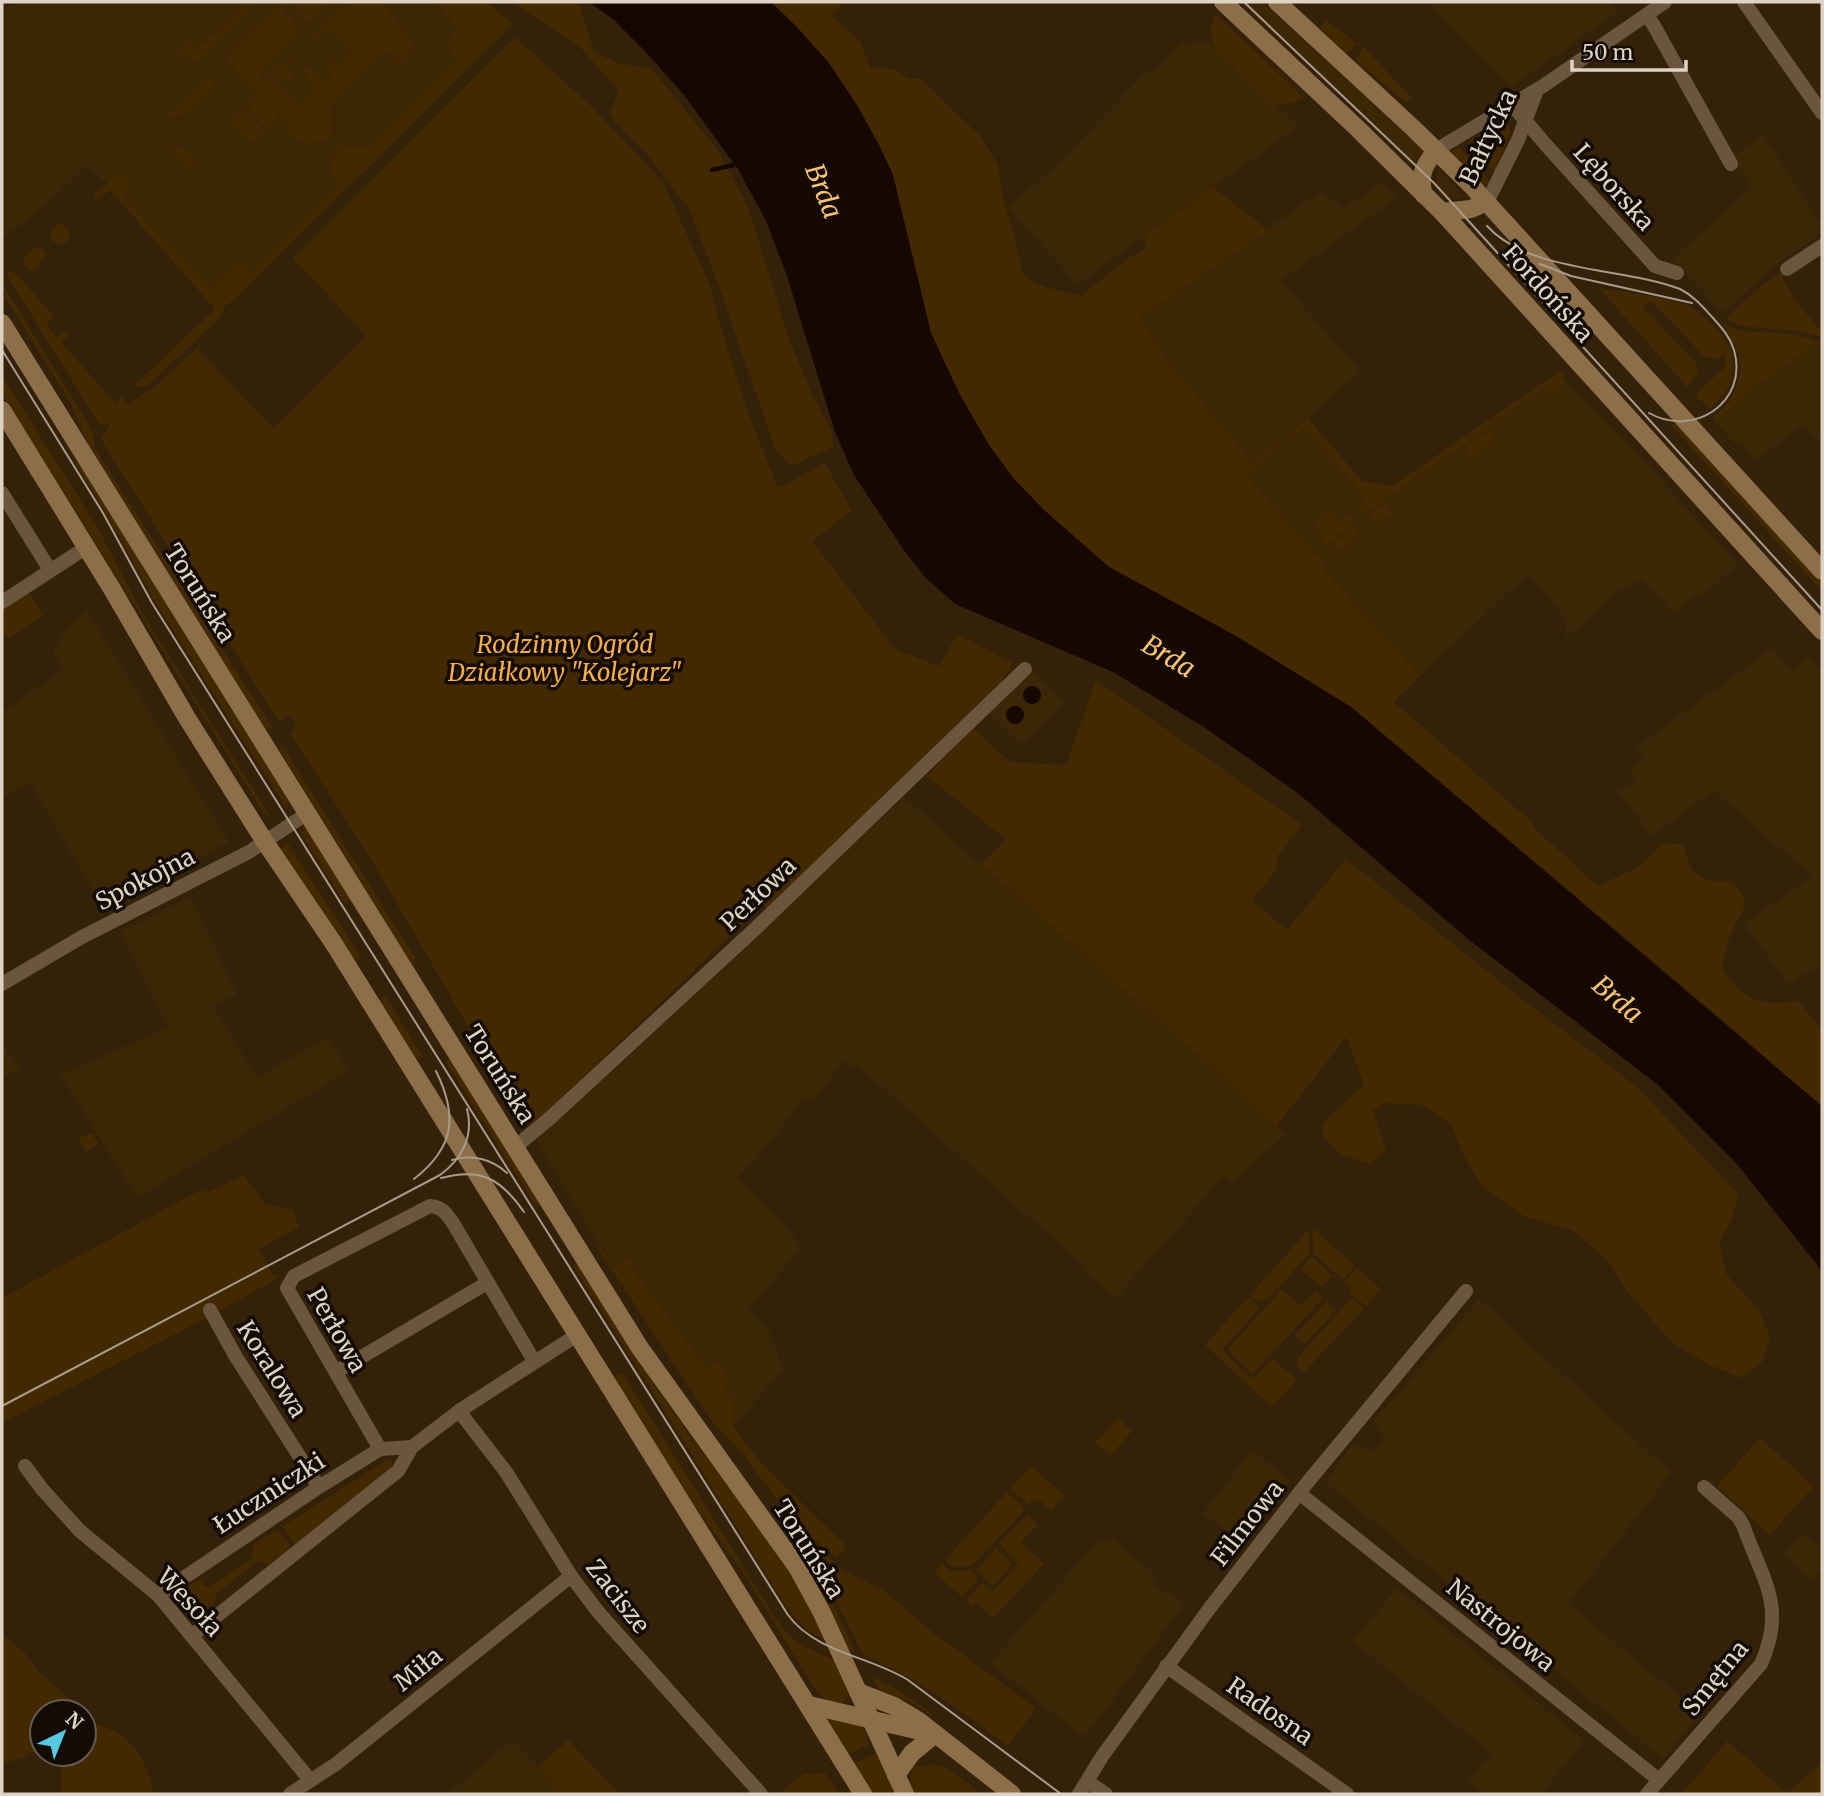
<svg xmlns="http://www.w3.org/2000/svg" width="1824" height="1796" font-family="Merriweather,serif">
<rect width="100%" height="100%" fill="#332109"/>
<g fill="#3c2606">
<path d="M18,2H468L508,30L233,301L210,289L88,165L44,207L2,239V11Z"/>
<path d="M1239,2H1262L1400,129L1422,151L1413,166L1372,124Z"/>
<path d="M1426,2H1611L1618,12L1510,88Z"/>
<path d="M1210,42L1299,126L1078,284L1007,208L1055,167L1147,71H1155L1181,43Z"/>
<path d="M1763,134L1822,225V233L1785,258L1723,313L1672,259L1752,187L1733,156Z"/>
<path d="M1438,168L1464,197L1463,198L1447,200L1435,188Z"/>
<path d="M1382,182L1396,198L1281,281L1361,371L1308,418L1362,481L1392,486L1558,372L1645,462L1738,564L1704,595L1695,596L1674,614L1641,579L1618,592L1566,638L1565,618L1528,574L1420,676L1240,475L1140,317L1321,191L1343,209Z"/>
<path d="M1816,342L1822,349V444L1803,425L1755,461L1717,420L1762,379L1764,382Z"/>
<path d="M88,611L229,842L105,911L30,783L2,799V712L63,670L52,652L69,626Z"/>
<path d="M1771,648L1793,671L1808,656L1822,672V964L1788,984L1744,924L1812,876L1714,791L1652,836L1618,792L1636,779L1629,768L1643,758L1636,748Z"/>
<path d="M1031,668L1065,702L1021,745L987,711Z"/>
<path d="M904,797L1243,1094L1276,1127L1286,1134L1232,1183L1223,1177L1115,1299L1081,1268L1083,1265L856,1064L852,1068L844,1061L812,1103L804,1098L757,1159L738,1177L782,1222L802,1247L748,1310L769,1331L784,1370L733,1426L609,1262L535,1139Z"/>
<path d="M191,896L237,994L213,1006L257,1077L329,1036L349,1071L137,1198L60,1075L168,1027L120,931Z"/>
<path d="M2,1041L20,1069L2,1078Z"/>
<path d="M1479,1299L1672,1473L1568,1604L1701,1714L1663,1759L1325,1482L1352,1445L1374,1451L1384,1437L1374,1421Z"/>
<path d="M1252,1450L1292,1482L1242,1544L1203,1513Z"/>
<path d="M1803,1534L1816,1544L1822,1557V1569L1811,1582L1783,1554Z"/>
<path d="M1114,1540L1157,1576L1152,1582L1164,1593L1167,1589L1184,1604L1121,1690L1084,1737L990,1664L1097,1541Z"/>
<path d="M1397,1588L1585,1741L1541,1794H1483L1468,1782L1491,1753L1352,1641Z"/>
<path d="M513,1740L539,1767L568,1740L619,1794H447Z"/>
</g>
<g fill="#432901">
<path d="M247,2H257L196,61L177,49L186,42L193,51L222,29Z"/>
<path d="M282,2H331L309,21L290,2L282,10L298,27L299,32L257,74L263,81L284,62L294,60L286,69L294,77L288,82L279,73L272,81L298,107L318,88L303,72L308,67H312L326,81L332,74L325,67L333,60L340,67L352,52L329,27L326,28L316,38L314,35C333,8 349,2 381,2L412,40C413,50 409,57 401,63L387,49L330,104V135C312,149 299,143 284,129L290,123L280,113L268,129L250,110L251,108L248,104L258,94L227,60L229,53Z"/>
<path d="M435,2H487L513,24L233,301L225,306L221,317L153,381L143,387L134,386L215,309L110,190L98,200L93,194L122,173L131,183L121,195L210,288L239,261L251,273L338,187C332,175 326,153 344,147C353,144 363,149 372,146L457,58L447,45V41L458,29Z"/>
<path d="M513,2H574L580,6L594,52L618,63L652,69L719,152L749,209L789,339L812,394L832,432L833,447L791,466L775,449L720,289L689,209L646,153L609,115L619,91L580,47Z"/>
<path d="M771,2H844L832,16L861,42L871,70L873,68L893,69L910,79H921L980,136L998,165L1004,202L1016,241L1022,273L1034,282L1048,288L1081,296L1128,258L1145,250V236L1213,187L1268,230L1140,317L1167,360L1253,464L1308,418L1362,481L1392,486L1560,371L1563,374C1565,386 1560,390 1551,396L1544,387L1365,513L1358,506L1367,498L1304,427L1295,435L1293,433L1256,465L1257,468L1247,477L1317,556L1319,555L1326,566L1324,569L1420,676L1394,702L1533,823V827L1598,886L1640,866L1662,843L1681,844C1686,851 1687,859 1690,866C1698,882 1717,882 1732,881C1755,905 1741,909 1731,934C1726,945 1725,956 1722,967C1743,1000 1759,1007 1798,1001L1822,1030V1110L1737,1032L1354,709L1236,636L1109,567L1044,510L1014,479L989,445L959,393L931,333L893,175L880,147L857,105Z"/>
<path d="M1215,13L1304,98C1293,103 1283,107 1271,102L1216,49C1209,35 1210,28 1215,13Z"/>
<path d="M1326,21L1357,43L1347,53L1321,29V25Z"/>
<path d="M515,37L590,105L663,182L710,285L718,318L749,416L778,488L825,463L852,511L812,541L895,649L939,666L957,634L1013,663L996,692L767,909L762,905L528,1130L370,857L291,735L296,724L289,715L279,722L102,441V436L110,426L108,424L103,426L99,424L6,274L9,271L16,273L54,317L46,325L57,337L67,331L68,336L61,342L115,403L122,397L128,405L157,385L206,339L198,350L274,428L366,336L293,258Z"/>
<path d="M1364,47L1411,97L1406,103L1355,59Z"/>
<path d="M206,79L214,82V86L185,113L170,117V113Z"/>
<path d="M244,108L265,131H261L251,141L231,121Z"/>
<path d="M1501,121L1508,123L1511,132L1495,172L1467,142Z"/>
<path d="M175,145L192,154L195,163L192,170L172,149Z"/>
<path d="M1459,147L1491,182L1489,184L1481,185L1450,152Z"/>
<circle cx="60" cy="234" r="10"/>
<path d="M35,247L43,249L47,255L39,264L41,266L33,272L26,267L22,259Z"/>
<path d="M1780,273L1794,299L1822,332V337L1797,331L1740,326L1725,319L1759,288Z"/>
<path d="M3,285L89,425L94,435V447L274,730L265,728L88,444L70,402L5,297Z"/>
<path d="M1599,288C1627,293 1657,295 1684,304C1691,306 1696,311 1702,316C1738,342 1746,379 1710,409L1695,395L1726,366V354L1714,359L1705,357L1651,301L1643,307L1696,363L1698,373L1688,388Z"/>
<path d="M1722,323L1742,331L1791,334L1822,342V349L1816,342L1764,382L1761,380L1717,420L1738,443L1737,445L1712,417C1733,404 1745,377 1738,352C1734,341 1725,332 1722,323Z"/>
<path d="M2,376L95,523L143,614L272,819L263,812L2,393Z"/>
<path d="M1670,424H1678L1822,583V591Z"/>
<path d="M1490,430L1496,439L1472,457L1465,448Z"/>
<path d="M79,460L287,796L288,811L152,597L109,519L75,463Z"/>
<path d="M1385,505L1392,514L1380,522L1368,517Z"/>
<path d="M1329,511L1340,522L1348,515L1354,522L1326,544L1317,531L1316,524Z"/>
<path d="M1356,525L1359,531C1356,543 1342,554 1330,548Z"/>
<path d="M29,593L43,616L8,638L2,629V610Z"/>
<path d="M1096,680L1302,825L1278,855L1277,869L1252,900L1287,930L1346,859L1526,1002L1636,1086L1738,1194L1732,1219L1720,1242L1726,1274L1759,1310L1770,1337L1762,1362L1742,1378L1707,1364L1671,1342L1625,1288L1610,1263L1573,1230L1525,1217L1483,1187L1463,1154L1451,1124L1422,1105L1385,1103L1373,1111L1386,1150L1370,1164L1342,1155L1322,1135L1323,1123L1364,1084L1346,1037L1276,1127L1243,1094L981,864L1006,839L926,776L973,728L1010,762L1066,765Z"/>
<path d="M281,743L415,958L414,967L280,751Z"/>
<path d="M306,827L352,899L345,904L300,832Z"/>
<path d="M287,842L361,957L355,961L280,849Z"/>
<path d="M385,996L422,1055L416,1059L379,1000Z"/>
<path d="M452,1057L541,1203L536,1206L445,1061Z"/>
<path d="M92,1133L98,1144L86,1152L78,1137Z"/>
<path d="M244,1175L265,1204L293,1210L299,1227L259,1249L272,1274L280,1277L212,1315L2,1423V1298L200,1190L208,1192Z"/>
<path d="M1313,1228L1355,1266L1343,1280L1313,1253Z"/>
<path d="M1309,1229L1310,1253L1267,1300L1256,1301L1250,1295Z"/>
<path d="M600,1246L614,1268L627,1258L636,1269L633,1271L708,1369L716,1363L730,1381L724,1387L733,1398L735,1397L733,1426L757,1458L847,1547L837,1557L797,1526L742,1453L714,1424L598,1249Z"/>
<path d="M1311,1257L1341,1282L1331,1276L1321,1287L1301,1269Z"/>
<path d="M578,1263L655,1386L693,1440L773,1545L806,1598L827,1641L808,1631L786,1607L679,1434L573,1266Z"/>
<path d="M1357,1268L1381,1289L1366,1306L1349,1292L1351,1289L1344,1283Z"/>
<path d="M1282,1289L1301,1306L1315,1291L1323,1298L1253,1374L1227,1350Z"/>
<path d="M1248,1297L1260,1308L1222,1350L1253,1379L1272,1358L1297,1380L1272,1407L1205,1345Z"/>
<path d="M1352,1298L1364,1309L1304,1372L1298,1367L1297,1358Z"/>
<path d="M1327,1301L1336,1310L1305,1344L1295,1335Z"/>
<path d="M622,1372L780,1625L798,1643L835,1661L848,1691V1696L840,1706L827,1702L814,1687L746,1577L688,1496L614,1377Z"/>
<path d="M1118,1418L1132,1431L1110,1456L1095,1443Z"/>
<path d="M1760,1438L1814,1486L1770,1535L1717,1486Z"/>
<path d="M388,1459L392,1461L391,1468L295,1545L282,1527Z"/>
<path d="M1031,1466L1065,1496L1051,1511L1040,1500L1033,1501L1029,1505L1010,1488Z"/>
<path d="M1007,1492L1024,1508L1023,1512L972,1566L952,1567L945,1560Z"/>
<path d="M1027,1515L1038,1525L1021,1542L1044,1564L993,1618L977,1603L973,1607L966,1601L981,1584H985L993,1591L1018,1564L999,1543Z"/>
<path d="M278,1529L291,1547L267,1566L259,1560L216,1594L213,1609L204,1616H192L184,1610L182,1598L189,1586L203,1577L205,1578L202,1585L208,1587L251,1559L254,1545Z"/>
<path d="M799,1534L833,1561L821,1571Z"/>
<path d="M794,1537L817,1573L814,1575L808,1571L791,1538Z"/>
<path d="M996,1548L1013,1564L993,1586L976,1570Z"/>
<path d="M942,1564L950,1571L971,1570L977,1577V1581L962,1597L934,1572Z"/>
<path d="M839,1568L885,1591L932,1632L1036,1708L1008,1746C962,1712 917,1677 864,1656L825,1578Z"/>
<path d="M823,1582L855,1652L849,1650L846,1645L818,1588Z"/>
<path d="M2,1634L25,1653L37,1670L76,1705L78,1712H42V1745L27,1756L5,1763H2Z"/>
<path d="M871,1676L905,1694L940,1721L914,1704L879,1689Z"/>
<path d="M828,1716L840,1721L861,1723L870,1744L849,1754L825,1717Z"/>
<path d="M98,1725C134,1735 146,1760 154,1794H61C63,1779 59,1768 65,1754H84V1733Z"/>
<path d="M568,1740L619,1794H563L539,1767Z"/>
<path d="M1727,1741L1787,1793L1822,1762V1794H1682Z"/>
<path d="M876,1753L896,1794H873L853,1764Z"/>
<path d="M935,1764L947,1768L982,1794H913C908,1784 910,1775 915,1765L918,1767Z"/>
<path d="M825,1773L839,1794H778L804,1774Z"/>
</g>
<g fill="#160700">
<path d="M589,2H771L796,26L829,63L857,105L880,147L893,175L931,333L959,393L989,445L1014,479L1044,510L1109,567L1236,636L1351,707L1822,1106V1271L1737,1164L1657,1084L1468,939L1299,794L1204,727L1113,672L955,604L925,577L903,549L854,475L835,432L787,276L766,221L738,169L684,95L645,51L613,19Z"/>
<circle cx="1032" cy="695" r="9"/>
<circle cx="1015" cy="715" r="9"/>
</g>
<g fill="none" stroke-linecap="round" stroke-linejoin="round">
<path stroke="#160700" stroke-width="4.5" d="M712,170L733,165"/>
<g stroke="#6a563d" stroke-width="14">
<path d="M1744,2L1822,113"/>
<path d="M1646,15L1653,24L1731,164"/>
<path d="M1512,105L1546,145L1655,266L1677,273"/>
<path d="M1436,150L1543,86L1665,2"/>
<path d="M1487,202L1518,140L1537,90"/>
<path d="M1787,269L1822,246"/>
<path d="M2,493L50,570"/>
<path d="M2,602L87,547"/>
<path d="M2,984L82,937L249,852L308,813"/>
<path d="M515,1147L549,1119L755,929L1025,669"/>
<path d="M210,1310L236,1357L319,1487"/>
<path d="M336,1372L487,1283"/>
<path d="M459,1411L506,1472L571,1576L599,1613L761,1794"/>
<path d="M380,1449L287,1288L294,1276L430,1206C442,1207 446,1213 453,1223L534,1361"/>
<path d="M25,1466L42,1489L80,1531L158,1595L310,1780"/>
<path d="M1299,1493L1659,1780"/>
<path d="M158,1595L319,1487L380,1449L412,1447"/>
<path d="M193,1635L398,1471L412,1447L459,1411L577,1335"/>
<path d="M1166,1666L1347,1794"/>
<path d="M1088,1782L1106,1794"/>
<path d="M290,1794L336,1764L571,1576"/>
<path d="M1079,1794L1101,1758L1209,1609L1307,1483L1466,1291"/>
<path d="M1647,1794L1761,1664C1787,1606 1762,1579 1743,1525L1738,1517L1704,1487"/>
</g>
<g stroke="#8c6f49" stroke-width="18">
<path d="M1223,2L1357,128L1442,212L1822,631"/>
<path d="M1277,2L1413,128L1470,184L1822,571"/>
<path d="M1424,195C1418,176 1424,165 1436,150"/>
<path d="M1442,212L1471,209L1487,202"/>
<path d="M2,323L640,1348L797,1567L822,1613L905,1794"/>
<path d="M2,410L112,589L187,718L265,842L334,944L863,1794"/>
<path d="M858,1692L894,1706L919,1721L1012,1794"/>
<path d="M809,1705L924,1732"/>
<path d="M896,1775L912,1753L934,1735"/>
</g>
<g stroke="#a99b8a" stroke-width="2">
<path d="M1244,2L1434,183L1822,610"/>
<path d="M1487,226C1530,273 1623,267 1680,289C1694,296 1703,307 1713,318C1722,328 1730,337 1734,350C1749,403 1693,438 1649,413"/>
<path d="M1540,264L1571,276L1692,303"/>
<path d="M2,350L103,513L152,603L788,1615C816,1653 870,1656 908,1680L1061,1794"/>
<path d="M452,1160C472,1154 492,1159 507,1173"/>
<path d="M441,1178C481,1167 501,1179 524,1212"/>
<path d="M414,1179C455,1147 458,1116 436,1071"/>
<path d="M2,1406L440,1175C462,1159 474,1136 467,1109"/>
</g>
</g>
<g text-anchor="middle" dominant-baseline="central" stroke-width="7" stroke-linejoin="round" paint-order="stroke">
<g font-size="24" fill="#ded3c5" stroke="#140c04">
<text transform="translate(1488 137) rotate(-65)">Bałtycka</text>
<text transform="translate(1614 187) rotate(48)">Lęborska</text>
<text transform="translate(1548 293) rotate(48)">Fordońska</text>
<text transform="translate(200 593) rotate(58)">Toruńska</text>
<text transform="translate(145 879) rotate(-27)">Spokojna</text>
<text transform="translate(758 894) rotate(-44)">Perłowa</text>
<text transform="translate(500 1074) rotate(58)">Toruńska</text>
<text transform="translate(337 1330) rotate(60)">Perłowa</text>
<text transform="translate(272 1369) rotate(58)">Koralowa</text>
<text transform="translate(269 1493) rotate(-33)">Łuczniczki</text>
<text transform="translate(1247 1523) rotate(-52)">Filmowa</text>
<text transform="translate(809 1549) rotate(58)">Toruńska</text>
<text transform="translate(618 1596) rotate(52)">Zacisze</text>
<text transform="translate(190 1602) rotate(47)">Wesoła</text>
<text transform="translate(1501 1625) rotate(39)">Nastrojowa</text>
<text transform="translate(418 1669) rotate(-39)">Miła</text>
<text transform="translate(1715 1678) rotate(-51)">Smętna</text>
<text transform="translate(1270 1711) rotate(35)">Radosna</text>
</g>
<g font-size="24" font-style="italic" fill="#f6ae49" stroke="#140c04">
<text x="565" y="644">Rodzinny Ogród<tspan x="565" dy="28">Działkowy "Kolejarz"</tspan></text>
</g>
<g font-size="26" font-style="italic" fill="#fac177" stroke="#140c04">
<text transform="translate(824 191) rotate(68)">Brda</text>
<text transform="translate(1169 656) rotate(31)">Brda</text>
<text transform="translate(1618 999) rotate(41)">Brda</text>
</g>
</g>
<rect width="1824" height="1796" fill="none" stroke="#ded3c5" stroke-width="7"/>
<g transform="translate(63 1733) rotate(43)"><circle r="33" fill="#140c04" stroke="#655c51" stroke-width="2"/>
<path d="M0-5L12 26L0 18L-12 26Z" fill="#56c9e1"/>
<text y="-10" font-size="19" font-weight="bold" text-anchor="middle" fill="#ded3c5">N</text>
</g>
<path d="M1572 60v10h114v-10" fill="none" stroke="#ded3c5" stroke-width="3.5"/>
<text x="1582" y="60" font-size="21" fill="#ded3c5" stroke="#140c04" stroke-width="5" paint-order="stroke">50 m</text>
</svg>
